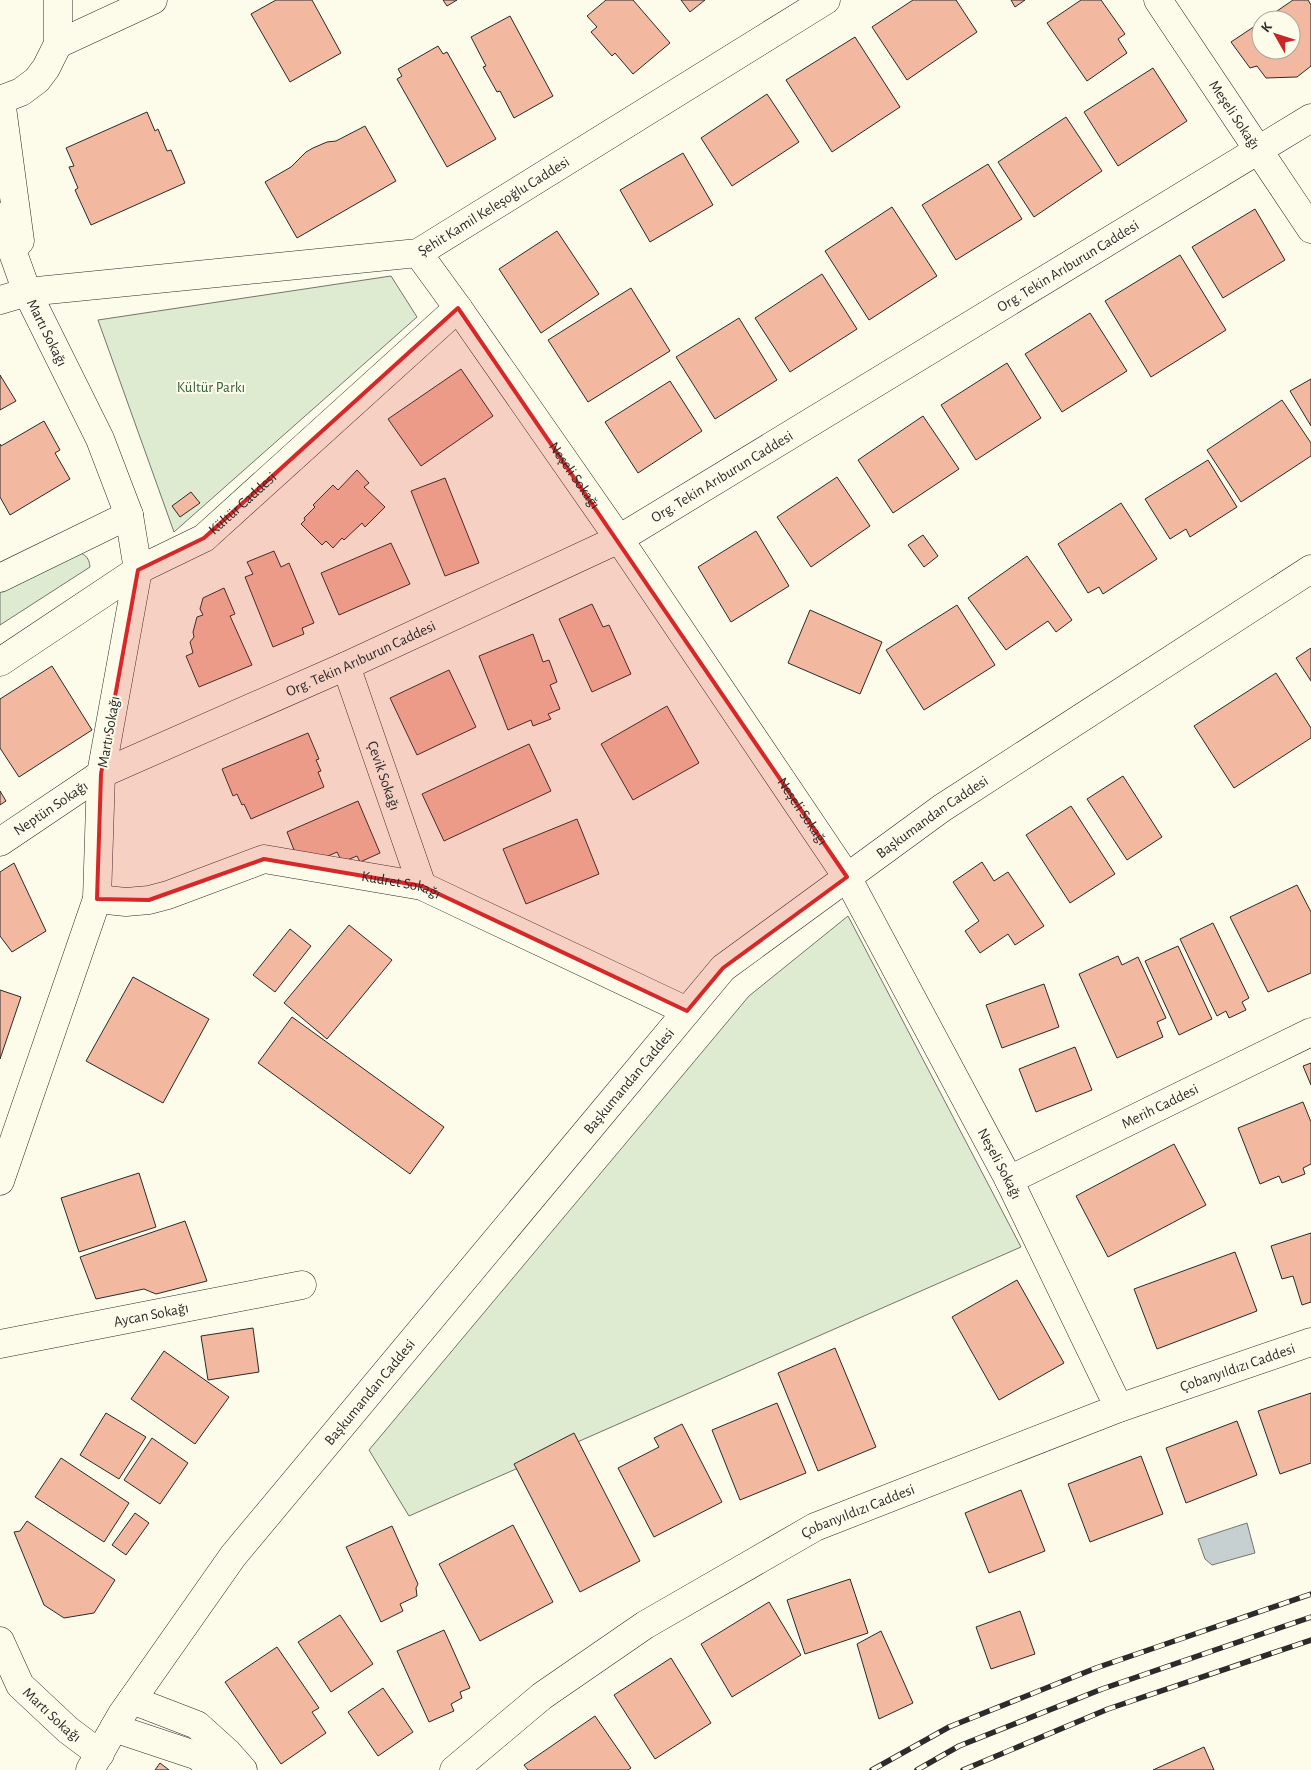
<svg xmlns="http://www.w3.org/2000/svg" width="1311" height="1770" font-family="'Alegreya Sans',sans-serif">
<rect width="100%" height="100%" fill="#fdfbea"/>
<g fill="#deebd1" stroke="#74746e">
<path d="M391,276L417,317L174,532L98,320Z"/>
<path d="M75,551C84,554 89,556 90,567L0,625V586Z"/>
<path d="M848,916L1021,1247L409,1516L369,1450L749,996Z"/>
</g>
<path fill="#c7d0d0" stroke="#74746e" d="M1247,1523L1255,1553L1212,1565L1205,1559L1198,1539Z"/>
<g fill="#f2b8a0" stroke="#2b2b2b">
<path d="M276,0H312L341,53L290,82L251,14Z"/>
<path d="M443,0H457L447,6Z"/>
<path d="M606,0H633L670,43L633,74L615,53L612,56L591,32L597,27L587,16Z"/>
<path d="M681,0H705L690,12Z"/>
<path d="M913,0H956L977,32L907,80L872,27Z"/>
<path d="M1011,0H1025L1015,7Z"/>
<path d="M1081,0H1101L1125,34L1118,39L1127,53L1087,81L1047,23Z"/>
<path d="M1293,0H1308L1311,5V66L1297,77L1266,78L1257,66L1250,68L1231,42L1261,22V50H1291V20H1264Z"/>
<path d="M510,16L553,96L514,118L500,91L497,92L483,67L486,66L471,37Z"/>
<path d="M855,37L900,107L832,152L786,80Z"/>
<path d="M438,46L443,54L447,52L496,139L447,167L397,79L402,76L398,69Z"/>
<path d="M1153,68L1187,121L1118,166L1084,112Z"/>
<path d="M767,94L799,142L732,186L701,138Z"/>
<path d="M147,112L155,131L158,129L167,151L171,150L185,183L91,225L75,190L78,188L69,167L74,166L66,148Z"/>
<path d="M1066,117L1102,171L1034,217L998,162Z"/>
<path d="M365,126L396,181L297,238L265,182L291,167L306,152L313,148L327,142L336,141Z"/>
<path d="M683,153L713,205L650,242L620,190Z"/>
<path d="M988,164L1022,219L956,260L922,205Z"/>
<path d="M892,207L937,276L869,320L825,251Z"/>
<path d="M1255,209L1285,260L1223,298L1192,247Z"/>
<path d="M557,231L599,294L541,333L499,269Z"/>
<path d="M1180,255L1226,330L1151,377L1105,301Z"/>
<path d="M822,274L857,329L790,372L755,318Z"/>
<path d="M631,288L670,351L588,402L548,340Z"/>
<path d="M1090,313L1127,371L1062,412L1025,354Z"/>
<path d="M739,318L777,380L715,419L676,357Z"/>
<path d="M1007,363L1041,418L976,460L941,405Z"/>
<path d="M461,369L493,416L421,466L388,419Z"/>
<path d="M0,375L16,401L0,410Z"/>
<path d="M1311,379V426L1290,391Z"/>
<path d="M670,381L702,431L638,473L605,422Z"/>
<path d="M1282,400L1311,443V456L1241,502L1207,450Z"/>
<path d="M923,416L959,469L893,513L858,460Z"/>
<path d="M44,421L60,450L55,453L70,479L10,515L0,497V444L1,446Z"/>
<path d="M1208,460L1237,507L1190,537L1186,529L1170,539L1145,499Z"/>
<path d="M357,470L369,483L364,487L385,507L365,527L362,523L344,540L342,538L333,548L326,541L322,545L301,524L305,520L304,518L315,507L313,505L333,485L338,490Z"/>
<path d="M837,477L870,526L811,567L777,517Z"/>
<path d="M445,478L479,563L445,576L411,491Z"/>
<path d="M191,492L200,503L180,517L172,506Z"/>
<path d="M1121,503L1157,559L1103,594L1099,587L1088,593L1058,544Z"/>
<path d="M756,531L789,586L731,622L698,567Z"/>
<path d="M923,535L938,556L924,567L908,545Z"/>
<path d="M391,543L410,584L339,615L321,573Z"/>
<path d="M274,551L281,567L289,563L314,623L302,628L304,634L273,647L245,577L253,574L247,562Z"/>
<path d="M1027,556L1072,620L1056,632L1048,621L1006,650L968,598Z"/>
<path d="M224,588L235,614L230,616L252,665L199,687L186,656L193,653L190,642L194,637L193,632L197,617L203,615L200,609L203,598Z"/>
<path d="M592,604L603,627L609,625L631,674L592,692L559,619Z"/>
<path d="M957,605L995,665L924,710L886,650Z"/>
<path d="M810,610L882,642L860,694L788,663Z"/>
<path d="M533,634L543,662L549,660L557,682L550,685L560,709L548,714L551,719L533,726L531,720L508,730L479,656Z"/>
<path d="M1311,648V681L1296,658Z"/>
<path d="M52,666L92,730L19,777L0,748V699Z"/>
<path d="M449,670L476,727L417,755L390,698Z"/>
<path d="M1276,673L1311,728V738L1234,788L1194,726Z"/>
<path d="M667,706L699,763L633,800L601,744Z"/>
<path d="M308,733L319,759L316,760L321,771L318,772L324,787L251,819L244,804L242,805L237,794L233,796L222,769Z"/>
<path d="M529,744L551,791L444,841L422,794Z"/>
<path d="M1123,776L1162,837L1127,860L1087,799Z"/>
<path d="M0,791L6,801L0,805Z"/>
<path d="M358,801L380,853L360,862L357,856L342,862L337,852L319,860L296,855L287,832Z"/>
<path d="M1071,806L1115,874L1070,903L1026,835Z"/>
<path d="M577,819L599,874L526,904L503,849Z"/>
<path d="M982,862L994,881L1008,872L1044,926L1015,945L1008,934L980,953L965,931L979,921L953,882Z"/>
<path d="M14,863L46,931L12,952L0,936V872Z"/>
<path d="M1297,885L1311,912V973L1268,992L1230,917Z"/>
<path d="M1213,923L1249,998L1242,1002L1246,1010L1229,1018L1226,1011L1217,1016L1180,939Z"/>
<path d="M349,925L392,960L327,1039L284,1003Z"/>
<path d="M290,929L311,946L275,992L253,975Z"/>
<path d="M1178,946L1212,1019L1179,1035L1145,961Z"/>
<path d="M1118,956L1122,965L1138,957L1166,1018L1157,1022L1163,1037L1117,1058L1079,974Z"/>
<path d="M133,977L209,1019L163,1103L86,1061Z"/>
<path d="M1044,984L1059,1027L1002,1048L986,1005Z"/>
<path d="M0,990L21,997L0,1059Z"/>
<path d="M292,1017L444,1127L410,1174L258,1063Z"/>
<path d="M1075,1047L1092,1090L1036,1112L1019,1069Z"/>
<path d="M1311,1063V1085L1303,1066Z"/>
<path d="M1303,1102L1311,1122V1164L1303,1168L1305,1174L1282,1183L1279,1176L1260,1184L1238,1128Z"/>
<path d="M1174,1144L1206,1205L1108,1257L1076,1196Z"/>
<path d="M139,1173L156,1227L79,1252L61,1198Z"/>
<path d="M185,1221L207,1281L156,1294L144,1289L96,1299L80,1257Z"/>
<path d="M1311,1233V1302L1302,1305L1293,1276L1282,1279L1271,1246Z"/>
<path d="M1235,1252L1257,1311L1157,1349L1134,1289Z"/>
<path d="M1017,1280L1064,1363L999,1400L952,1317Z"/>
<path d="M253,1328L259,1372L208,1380L201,1336Z"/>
<path d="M835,1348L876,1447L818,1471L778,1373Z"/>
<path d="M164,1351L229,1397L195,1444L131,1399Z"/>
<path d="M1311,1393V1463L1280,1474L1258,1411Z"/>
<path d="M777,1403L806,1473L740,1500L712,1430Z"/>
<path d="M106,1413L146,1437L119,1479L80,1455Z"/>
<path d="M1237,1421L1257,1475L1186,1503L1166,1448Z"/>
<path d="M682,1424L722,1502L654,1537L618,1468L659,1447L654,1438Z"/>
<path d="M574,1433L640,1561L580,1592L514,1464Z"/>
<path d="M152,1438L188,1463L160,1504L124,1480Z"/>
<path d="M1141,1456L1163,1514L1090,1542L1068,1484Z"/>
<path d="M61,1458L129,1503L104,1542L35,1497Z"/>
<path d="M1021,1490L1045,1551L989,1573L965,1513Z"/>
<path d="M135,1513L149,1523L126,1555L112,1545Z"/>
<path d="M27,1521L115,1580L94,1613L64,1618L44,1605L14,1532L20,1531Z"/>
<path d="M513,1525L553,1602L480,1641L439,1564Z"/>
<path d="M392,1526L418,1584L416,1588L417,1596L400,1604L403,1611L381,1622L346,1547Z"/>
<path d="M850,1579L868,1633L805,1654L787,1600Z"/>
<path d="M769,1602L801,1655L732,1697L701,1644Z"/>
<path d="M1020,1611L1035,1654L991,1669L976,1627Z"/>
<path d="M340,1615L373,1664L331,1692L298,1642Z"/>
<path d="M444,1630L470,1688L460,1692L462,1698L451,1704L454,1711L429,1722L397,1651Z"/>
<path d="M881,1631L913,1703L879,1719L857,1644Z"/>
<path d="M277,1647L319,1708L312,1712L326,1733L281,1764L225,1682Z"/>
<path d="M671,1658L711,1723L655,1759L614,1695Z"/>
<path d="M383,1688L413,1732L378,1756L348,1712Z"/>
<path d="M595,1716L631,1768L628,1770H528L524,1765Z"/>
<path d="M1204,1747L1214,1770H1153Z"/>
<path d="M160,1763L169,1770H155Z"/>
</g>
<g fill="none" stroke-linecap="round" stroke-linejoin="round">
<g stroke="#2b2b2b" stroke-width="29">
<g id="minor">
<path id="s1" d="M1158,0L1311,229"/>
<path id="s2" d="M418,253L458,308L619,539L847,877L1009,1180L1119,1408"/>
<path id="s3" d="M0,300L27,292L418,253L826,0"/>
<path d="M0,578L129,515"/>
<path id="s4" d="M0,662L138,570L204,538L458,308"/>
<path id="s5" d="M346,666L422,886"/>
<path id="s6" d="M0,842L101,774L346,666L619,539L1311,118"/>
<path id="s7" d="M97,899L126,902L149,900L168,895L264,859L422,886L687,1011"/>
<path id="s8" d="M1009,1180L1311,1032"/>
<path id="s9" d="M0,1344L302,1285"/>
<path d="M132,1700L197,1725L228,1753L243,1770"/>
<path d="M114,1728L198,1756L213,1770"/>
<path id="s10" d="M454,1770L542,1696L645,1625L815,1527L1119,1408L1311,1342"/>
</g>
</g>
<g stroke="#2b2b2b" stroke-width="29">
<g id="tertiary">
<path d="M58,44L153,0"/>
<path d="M0,100L21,92L37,80L46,68L58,44V0"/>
<path d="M1,100L20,241"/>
<path id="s11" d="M0,217L27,292L100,439L129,515L138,570L101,774L97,899L0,1181"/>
<path id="s12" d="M0,1641L20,1685L68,1730L100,1754"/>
<path id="s13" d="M90,1770L122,1714L233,1556L723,968L942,808L1311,569"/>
</g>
</g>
<use href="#minor" stroke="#fdfbea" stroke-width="28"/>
<use href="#tertiary" stroke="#fdfbea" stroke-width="28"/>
<g stroke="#2b2b2b" stroke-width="5.5">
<g id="rail">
<path d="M872,1770L949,1727L1096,1668L1311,1594"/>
<path d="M917,1770L959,1746L1102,1689L1311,1617"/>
<path d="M963,1770L1108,1709L1311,1640"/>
</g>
</g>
<use href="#rail" stroke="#fdfbea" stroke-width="4" stroke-dasharray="11" stroke-linecap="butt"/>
</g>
<path fill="#d62828" fill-opacity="0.2" stroke="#d62828" stroke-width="4" stroke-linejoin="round" d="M458,308L847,877L723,968L687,1011L422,886L264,859L149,900L97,899L101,774L138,570L204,538Z"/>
<g text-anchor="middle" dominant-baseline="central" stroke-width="4" stroke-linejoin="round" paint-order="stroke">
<g font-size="15" fill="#2b2b2b" stroke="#fdfbea">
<text stroke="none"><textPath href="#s1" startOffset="138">Meşeli Sokağı</textPath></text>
<text stroke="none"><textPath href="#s3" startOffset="510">Şehit Kamil Keleşoğlu Caddesi</textPath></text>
<text stroke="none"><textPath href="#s6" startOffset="1216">Org. Tekin Arıburun Caddesi</textPath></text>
<text stroke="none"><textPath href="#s11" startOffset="125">Martı Sokağı</textPath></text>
<text stroke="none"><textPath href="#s2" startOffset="272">Neşeli Sokağı</textPath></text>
<text stroke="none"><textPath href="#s6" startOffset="811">Org. Tekin Arıburun Caddesi</textPath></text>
<text stroke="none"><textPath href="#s4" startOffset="291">Kültür Caddesi</textPath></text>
<text stroke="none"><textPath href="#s6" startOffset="406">Org. Tekin Arıburun Caddesi</textPath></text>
<text transform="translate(109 732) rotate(-80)">Martı Sokağı</text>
<text stroke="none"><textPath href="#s5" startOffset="116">Çevik Sokağı</textPath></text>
<text stroke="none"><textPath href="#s6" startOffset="61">Neptün Sokağı</textPath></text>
<text stroke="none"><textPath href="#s2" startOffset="678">Neşeli Sokağı</textPath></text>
<text stroke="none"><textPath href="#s13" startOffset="1281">Başkumandan Caddesi</textPath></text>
<text stroke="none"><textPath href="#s7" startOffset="314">Kudret Sokağı</textPath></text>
<text stroke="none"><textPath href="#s13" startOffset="876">Başkumandan Caddesi</textPath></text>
<text stroke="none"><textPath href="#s8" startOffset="168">Merih Caddesi</textPath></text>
<text stroke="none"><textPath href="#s2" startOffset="1082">Neşeli Sokağı</textPath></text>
<text stroke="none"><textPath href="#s9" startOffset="154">Aycan Sokağı</textPath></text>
<text stroke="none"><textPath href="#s10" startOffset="888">Çobanyıldızı Caddesi</textPath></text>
<text stroke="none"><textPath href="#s13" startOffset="471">Başkumandan Caddesi</textPath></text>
<text stroke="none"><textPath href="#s10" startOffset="482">Çobanyıldızı Caddesi</textPath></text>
<text stroke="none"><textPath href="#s12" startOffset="92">Martı Sokağı</textPath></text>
</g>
<g font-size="15" fill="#34623c" stroke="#fdfbea">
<text x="211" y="387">Kültür Parkı</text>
</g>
</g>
<g transform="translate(1276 35) rotate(309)"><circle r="24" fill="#fdfbea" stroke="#a9a89e"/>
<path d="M0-4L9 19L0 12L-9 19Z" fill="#c62828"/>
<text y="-8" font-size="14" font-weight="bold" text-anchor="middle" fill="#2b2b2b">K</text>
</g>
</svg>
